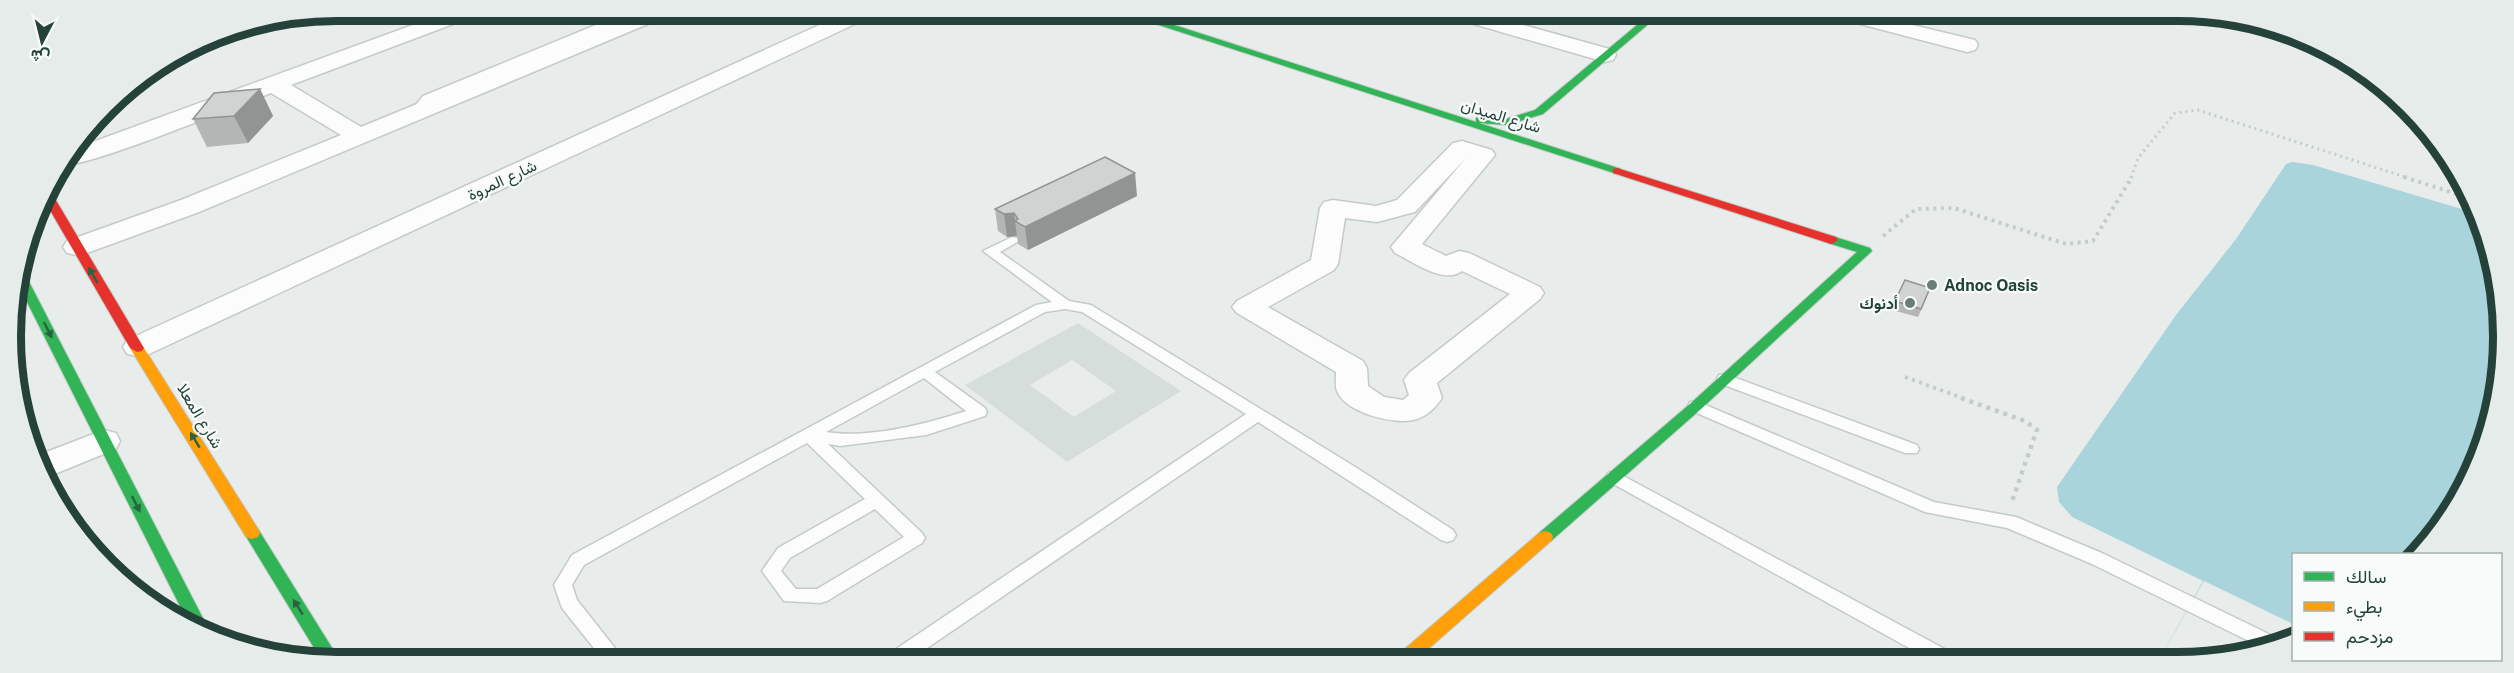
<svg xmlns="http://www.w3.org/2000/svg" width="2514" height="673" font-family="'Public Sans',Vazirmatn,sans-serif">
<rect width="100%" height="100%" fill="#e8edeb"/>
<path fill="#d6dedb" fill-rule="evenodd" d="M1078,323L1181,391L1067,462L965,385ZM1072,360L1116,391L1074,417L1030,385Z"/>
<path fill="#a9d4db" d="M2292,162L2313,165L2472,212L2497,273V400L2460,499L2418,554H2294L2293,637L2220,660H2159L2203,581L2072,517L2059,502L2057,487L2176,315L2236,239L2286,164Z"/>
<path fill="#e8edeb" d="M2204,581L2293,624V637L2220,660H2159Z"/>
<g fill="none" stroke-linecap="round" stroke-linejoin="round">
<g stroke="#c5cac8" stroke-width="3">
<g id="lane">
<path d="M630,11L645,12L431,100L420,115H412L410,112L423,96Z"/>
<path d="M1012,237L1017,238L1019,241L1000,252L1069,301L1091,305L1352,465L1453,530L1456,535L1453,540L1447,542L1441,540L1258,422L914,657H890L893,651L1246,414L1082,312L1065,309L1045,312L935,372L985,408L987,412L985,416L926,435L840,446L828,444L922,533L925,538L922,543L827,601L820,603L784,601L762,571L778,548L865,499L807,443L584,565L572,585L577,600L622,657H601L562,608L554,585L572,555L1036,305L1052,302L983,251ZM924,378L966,411C927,424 867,439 826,432ZM875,509L904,537L817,589H796L781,571L790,558Z"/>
<path d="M1725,374L1917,445L1919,449L1917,453H1905L1719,383L1717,379L1719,375Z"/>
<path d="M1696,401L1934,502L2016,517L2104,554L2279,639L2280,641L2261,647L2092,564L2007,528L1925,512L1690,410L1688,406L1690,402Z"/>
<path d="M1614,471L1952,653L1955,659H1929L1608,481L1606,477L1608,473Z"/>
</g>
</g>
<g stroke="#c5cac8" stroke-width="3">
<g id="street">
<path d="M451,11H480L477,15L291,85L361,127L643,11L670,12L667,16L199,212L87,253L77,255L67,253L63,247L67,241L181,200L341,135L271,93C242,104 84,169 66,164L79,147Z"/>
<path d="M848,12H875L872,16L149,354L138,356L127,354L123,347L127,340Z"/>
<path d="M1450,14H1484L1613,50L1616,55L1613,60L1605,62L1453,18Z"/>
<path d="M1838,15L1875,16L1975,40L1978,45L1975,50L1967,52L1841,19Z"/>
<path d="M1462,141L1492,150L1495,155L1422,244L1446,256L1459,251L1469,253L1540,287L1544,293L1540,299L1437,383L1442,398C1436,407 1427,416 1417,419C1397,426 1345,413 1337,391C1335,386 1336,378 1336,372L1237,313L1232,307L1237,301L1311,260L1320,208L1324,202L1333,200L1376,206L1397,200L1453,143ZM1466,158L1391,247L1395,253C1412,261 1444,285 1462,271L1510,294L1409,373L1404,380L1409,395L1403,400L1384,397L1368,386L1367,368L1363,361L1268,307L1334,270L1338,264L1345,218L1377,222L1415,212Z"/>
<path d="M104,430L116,433L120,441L116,449L47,477L36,456Z"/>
</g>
</g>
<g stroke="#c3cbc8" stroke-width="2">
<g id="fast">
<path d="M1122,13H1137L1476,122V118L1480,117L1506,119L1535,110L1649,15H1659L1543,114L1507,125L1479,123L1621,169V173L1617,174Z"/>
<path d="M1832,236L1870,248L1872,251L1701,409L1551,541L1545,543L1539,541L1537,537L1539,533L1691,403L1857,252L1828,243L1826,240L1828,237Z"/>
<path d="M22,274L27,278L208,628L206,631L189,624L19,286Z"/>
<path d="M252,527L258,529L337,656H319L244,533L246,529Z"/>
</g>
</g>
<g stroke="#c3cbc8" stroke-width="2">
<g id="slow">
<path d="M137,344L144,348L258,529L260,533L258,537L252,539L246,537L130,348Z"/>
<path d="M1545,531L1551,533L1553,537L1551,541L1418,658H1397L1400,653L1539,533Z"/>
</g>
</g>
<g stroke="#c3cbc8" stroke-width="2">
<g id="jam">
<path d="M1617,168L1836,237L1838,240L1832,244L1828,243L1613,173V169Z"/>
<path d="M47,189L51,192L144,348L142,351L137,352L130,348L43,198Z"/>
</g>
</g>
<path stroke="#c3ccca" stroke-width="3" stroke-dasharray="2 4" stroke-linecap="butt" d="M2131,178L2138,158L2175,113L2198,110L2408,178"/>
<g stroke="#c3ccca" stroke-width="4" stroke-dasharray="3 4.5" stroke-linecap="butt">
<path d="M2404,177L2466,197"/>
<path d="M1883,236L1916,209L1954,208L2066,244L2093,241L2132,177"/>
<path d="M1905,377L1965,399"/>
</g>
<path stroke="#c3ccca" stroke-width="4.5" stroke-dasharray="4 5" stroke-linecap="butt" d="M1961,398L2025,421L2037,430L2011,504"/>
<use href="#lane" fill="#fcfcfc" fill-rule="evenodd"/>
<use href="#street" fill="#fcfcfc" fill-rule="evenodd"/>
<use href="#fast" fill="#30b455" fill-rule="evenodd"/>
<use href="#slow" fill="#ff9f0a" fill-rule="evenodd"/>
<use href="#jam" fill="#e5322d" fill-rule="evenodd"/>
</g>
<g fill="#b2b6b5">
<path d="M260,89L273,116L248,143L207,147L193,119Z"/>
<path d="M1137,196L1028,250L1018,244L1017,236L1007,237L998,231L995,209Z"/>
<path d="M1927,297L1918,317L1892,310L1895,301Z"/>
</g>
<g fill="#919493">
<path d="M260,89L273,116L248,143L234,116Z"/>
<path d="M1135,173L1137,196L1028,250L1025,227Z"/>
<path d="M1014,213L1017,236L1007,237L1004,214Z"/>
</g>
<g fill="#cfd4d2" stroke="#919493" stroke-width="1.5">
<path d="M260,89L234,116L193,119L214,93Z"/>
<path d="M1105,157L1135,173L1025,227L1015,221L1018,219L1014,213L1004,214L995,209Z"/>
<path d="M1905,280L1930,288L1921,309L1895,301Z"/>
</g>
<defs><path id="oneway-solid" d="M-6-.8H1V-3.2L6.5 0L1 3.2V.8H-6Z" transform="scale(1.5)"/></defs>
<g fill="#286442">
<use href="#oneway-solid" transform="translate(93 275) rotate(-120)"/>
<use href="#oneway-solid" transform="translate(48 330) rotate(63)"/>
<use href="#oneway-solid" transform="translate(195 440) rotate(-121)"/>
<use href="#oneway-solid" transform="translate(136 504) rotate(63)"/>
<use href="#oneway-solid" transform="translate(298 607) rotate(-122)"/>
</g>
<g fill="#697e78" stroke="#f7fbf9" stroke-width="2">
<circle cx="1932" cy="285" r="6"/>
<circle cx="1910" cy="303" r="6"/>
</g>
<g text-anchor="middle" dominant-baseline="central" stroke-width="4.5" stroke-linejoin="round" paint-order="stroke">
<g font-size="16" fill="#24423a" stroke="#f7fbf9">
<text transform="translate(1501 116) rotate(17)">شارع الميدان</text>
<text transform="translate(502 180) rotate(-25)">شارع المروة</text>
<text transform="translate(200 416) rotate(59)">شارع المعلا</text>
</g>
<g font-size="16" font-weight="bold" fill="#24423a" stroke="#f7fbf9" text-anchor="start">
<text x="1944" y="285">Adnoc Oasis</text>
<text x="1898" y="303" text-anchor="end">أدنوك</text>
</g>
</g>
<path d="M0 0H2514V673H0ZM336 21H2178A315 315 0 0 1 2493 336V337A315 315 0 0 1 2178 652H336A315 315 0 0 1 21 337V336A315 315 0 0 1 336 21Z" fill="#e6ecea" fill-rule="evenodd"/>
<path fill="none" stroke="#24423a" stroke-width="8" d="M336 21H2178A315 315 0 0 1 2493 336V337A315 315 0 0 1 2178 652H336A315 315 0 0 1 21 337V336A315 315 0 0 1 336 21Z"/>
<rect x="2292" y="553" width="210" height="108" fill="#f7fbf9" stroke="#a3b1ad" stroke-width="1.5"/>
<rect x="2304" y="572" width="30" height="9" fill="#30b455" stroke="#a3b1ad" stroke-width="1.5"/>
<text x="2346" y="583" font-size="18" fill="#24423a">سالك</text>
<rect x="2304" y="602" width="30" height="9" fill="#ff9f0a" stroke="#a3b1ad" stroke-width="1.5"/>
<text x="2346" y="613" font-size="18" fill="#24423a">بطيء</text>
<rect x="2304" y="632" width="30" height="9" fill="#e5322d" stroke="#a3b1ad" stroke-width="1.5"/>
<text x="2346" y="643" font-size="18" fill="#24423a">مزدحم</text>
<g transform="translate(42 42) rotate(187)" stroke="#f7fbf9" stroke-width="4.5" paint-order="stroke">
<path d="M0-4.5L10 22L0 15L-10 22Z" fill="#24423a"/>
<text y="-9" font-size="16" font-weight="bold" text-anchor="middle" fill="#24423a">ش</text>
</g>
</svg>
